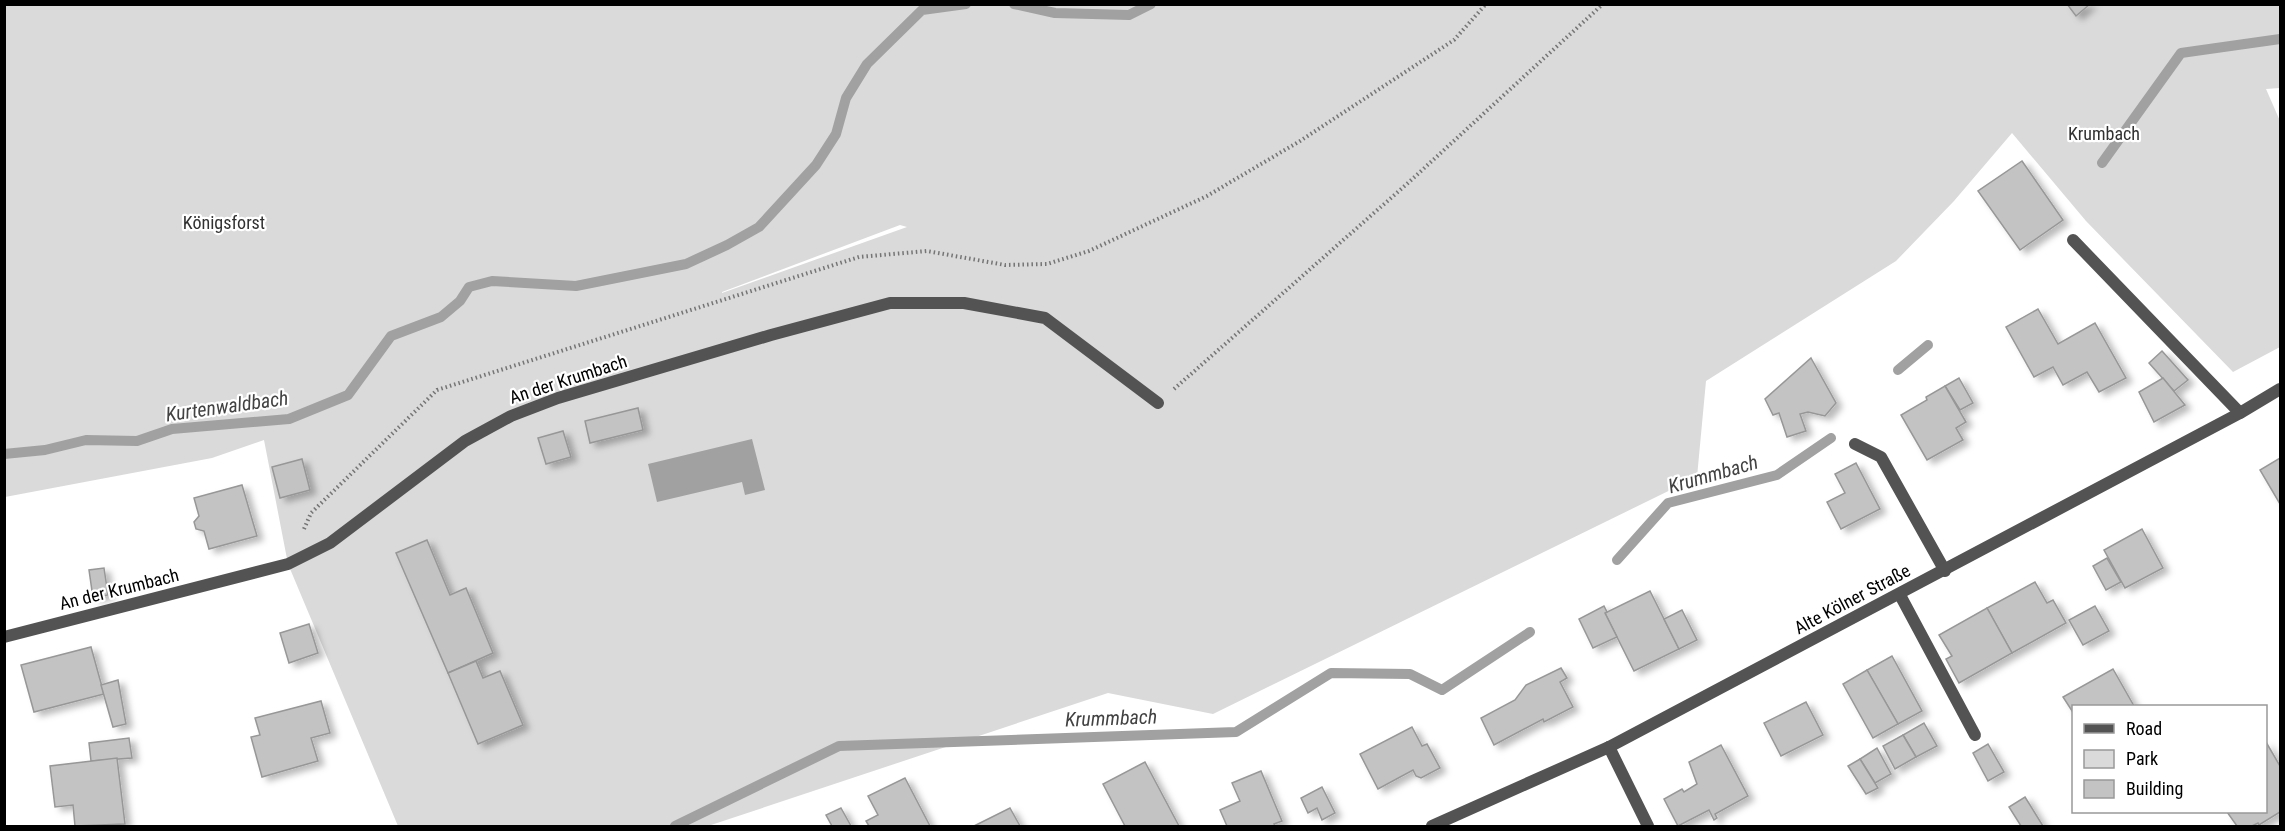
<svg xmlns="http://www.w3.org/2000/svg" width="2285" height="831" font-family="'Roboto Condensed',sans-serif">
<defs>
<filter id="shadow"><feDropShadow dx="6" dy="4" stdDeviation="3" flood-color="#0004"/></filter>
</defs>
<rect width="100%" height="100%" fill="#fff"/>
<path fill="#dadada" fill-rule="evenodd" d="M5,5H2280V88L2266,89L2280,121V347L2233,372L2086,221L2012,133L1954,201L1896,261L1706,381L1697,477L1213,714L1108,693L708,826H398L288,564L264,440L212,458L5,497ZM900,225L907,227L722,293V292Z"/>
<path fill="#a1a1a1" d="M752,439L765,490L745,495L742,482L657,502L648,464Z"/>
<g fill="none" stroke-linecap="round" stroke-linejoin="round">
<g stroke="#a1a1a1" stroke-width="10">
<path d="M1014,4L1055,13L1129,15L1151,4"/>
<path d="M2102,163L2181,53L2280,39"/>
<path d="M1898,370L1928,345"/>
<path d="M4,454L45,450L86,440L137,441L172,429L289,419L348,395L391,336L441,317L460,301L469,287L492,281L576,286L686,264L727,245L759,227L816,165L836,134L846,98L867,64L922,10L966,4"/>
<path d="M1617,560L1668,503L1777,475L1831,438"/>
<path d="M675,826L839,746L1236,732L1331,673L1410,674L1442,690L1530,632"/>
</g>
</g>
<g fill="#c3c3c3" stroke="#979797" stroke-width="1.5" filter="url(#shadow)">
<path d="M2067,4H2090L2076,16Z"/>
<path d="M2022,161L2063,220L2020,250L1978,191Z"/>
<path d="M2038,309L2058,344L2095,323L2126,378L2099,392L2087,372L2063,385L2053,367L2034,377L2006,327Z"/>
<path d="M2162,351L2188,380L2174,391L2149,363Z"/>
<path d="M1811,358L1836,403L1825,416L1808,412L1800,414L1806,431L1787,437L1779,413L1773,415L1765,399Z"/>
<path d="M1959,378L1973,403L1960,410L1945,386Z"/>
<path d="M2163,378L2185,405L2154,422L2139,392Z"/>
<path d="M1945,386L1966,422L1956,428L1963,440L1927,460L1901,415L1927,400L1926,397Z"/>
<path d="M638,408L643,430L590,443L585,421Z"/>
<path d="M563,431L571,457L546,464L538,438Z"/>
<path d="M2280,458V504L2260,470Z"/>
<path d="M302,459L310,490L280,498L272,467Z"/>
<path d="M1856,463L1880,509L1841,529L1827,502L1845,493L1835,474Z"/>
<path d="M242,485L257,536L209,549L204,531L196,529L194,522L199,516L194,498Z"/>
<path d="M2142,529L2163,568L2125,588L2104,550Z"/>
<path d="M427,540L450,595L466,588L493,653L448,673L396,553Z"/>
<path d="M2107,558L2121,582L2106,590L2093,566Z"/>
<path d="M104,568L108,595L93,598L89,570Z"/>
<path d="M2035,582L2047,603L2053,600L2066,623L2012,653L1987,608Z"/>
<path d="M1650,591L1679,649L1634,671L1605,613Z"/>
<path d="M1604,606L1607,612L1605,613L1617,637L1593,648L1579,619Z"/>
<path d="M2095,606L2109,631L2083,645L2069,620Z"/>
<path d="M1987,608L2012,653L1959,683L1946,659L1952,656L1939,635Z"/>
<path d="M1682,610L1697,640L1679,649L1664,619Z"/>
<path d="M309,624L318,653L289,663L280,633Z"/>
<path d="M91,647L104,694L34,712L21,665Z"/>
<path d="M1892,656L1922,711L1898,724L1867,670Z"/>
<path d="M476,661L483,678L500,671L523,725L478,744L448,673Z"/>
<path d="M1561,668L1567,678L1560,682L1573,707L1544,722L1543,719L1494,745L1481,718L1515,700L1526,685Z"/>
<path d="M2113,669L2134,706H2074V714L2063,697Z"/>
<path d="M1867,670L1898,724L1873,738L1843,684Z"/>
<path d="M118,680L126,724L113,727L101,685Z"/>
<path d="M321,701L330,733L311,738L318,761L262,777L251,737L260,735L255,718Z"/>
<path d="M1806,702L1823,735L1781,756L1764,723Z"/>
<path d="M1924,723L1937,746L1916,757L1903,735Z"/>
<path d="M1412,727L1422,746L1427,744L1440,768L1421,778L1416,776L1413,770L1378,789L1360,754Z"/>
<path d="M1903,735L1916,757L1895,769L1883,746Z"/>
<path d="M129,738L132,758L91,761L89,743Z"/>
<path d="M2266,742L2280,766V812L2259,825L2258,823L2252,826H2237L2227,812H2266Z"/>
<path d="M1988,744L2004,772L1988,781L1973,753Z"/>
<path d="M1721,745L1748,796L1715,814L1717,818L1714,820L1709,810L1678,826L1664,799L1682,789L1684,792L1697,784L1689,762Z"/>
<path d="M1877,748L1891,774L1875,783L1860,759Z"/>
<path d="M117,758L125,824L75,826L73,805L55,807L50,766Z"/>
<path d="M1860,759L1878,788L1866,794L1848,766Z"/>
<path d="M1145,762L1179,826H1125L1103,784Z"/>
<path d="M1261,771L1282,821L1274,824L1275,826H1227L1220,810L1240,801L1232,783Z"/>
<path d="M905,778L930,826H869L866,821L878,815L868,796Z"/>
<path d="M1322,787L1335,813L1322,820L1317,808L1308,813L1301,798Z"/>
<path d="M2025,797L2043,826H2021L2009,807Z"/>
<path d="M841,808L851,826H832L826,815Z"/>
<path d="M1010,808L1020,826H974Z"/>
</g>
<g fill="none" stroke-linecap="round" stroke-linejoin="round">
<g stroke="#757575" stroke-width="4" stroke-dasharray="1.5 3" stroke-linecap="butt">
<path d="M1174,389L1408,183L1603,4"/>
<path d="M304,529L311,513L437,390L859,257L927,251L1005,265L1047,264L1089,251L1207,196L1300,141L1454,40L1486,4"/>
</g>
<g stroke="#535353" stroke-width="12">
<path d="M2073,240L2240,413"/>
<path d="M1855,444L1881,457L1945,571"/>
<path d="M1900,595L1975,735"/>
</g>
<g stroke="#535353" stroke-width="12">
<path d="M4,637L288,564L330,543L465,441L511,416L558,398L771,335L890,303H964L1045,318L1158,403"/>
<path d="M1609,747L1648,826"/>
<path d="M1432,826L1609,747L2240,413L2280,389"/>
</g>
</g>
<g text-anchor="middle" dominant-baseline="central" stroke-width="4.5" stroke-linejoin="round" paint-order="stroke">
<g font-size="18" fill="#313131" stroke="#fff">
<text x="2104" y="133">Krumbach</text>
<text x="224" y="222">Königsforst</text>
</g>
<g font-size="18" fill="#000" stroke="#fff">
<text transform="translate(568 379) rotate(-18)">An der Krumbach</text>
<text transform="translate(119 589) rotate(-14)">An der Krumbach</text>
<text transform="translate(1852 599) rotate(-28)">Alte Kölner Straße</text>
</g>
<g font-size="20" font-style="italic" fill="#424242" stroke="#fff">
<text transform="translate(227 406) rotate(-8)">Kurtenwaldbach</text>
<text transform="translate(1713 474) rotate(-16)">Krummbach</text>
<text transform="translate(1111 718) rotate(-2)">Krummbach</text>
</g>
</g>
<rect width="2285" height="831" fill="none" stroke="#000000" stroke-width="12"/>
<rect x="2072" y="705" width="195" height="108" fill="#ffffff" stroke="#999999" stroke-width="1.5"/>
<rect x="2084" y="724" width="30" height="9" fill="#535353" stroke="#999999" stroke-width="1.5"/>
<text x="2126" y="735" font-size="18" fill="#000000">Road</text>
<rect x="2084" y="750" width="30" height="18" fill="#dadada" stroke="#999999" stroke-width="1.5"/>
<text x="2126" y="765" font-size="18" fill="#000000">Park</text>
<rect x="2084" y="780" width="30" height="18" fill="#c3c3c3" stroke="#999999" stroke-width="1.5"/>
<text x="2126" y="795" font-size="18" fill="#000000">Building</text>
</svg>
